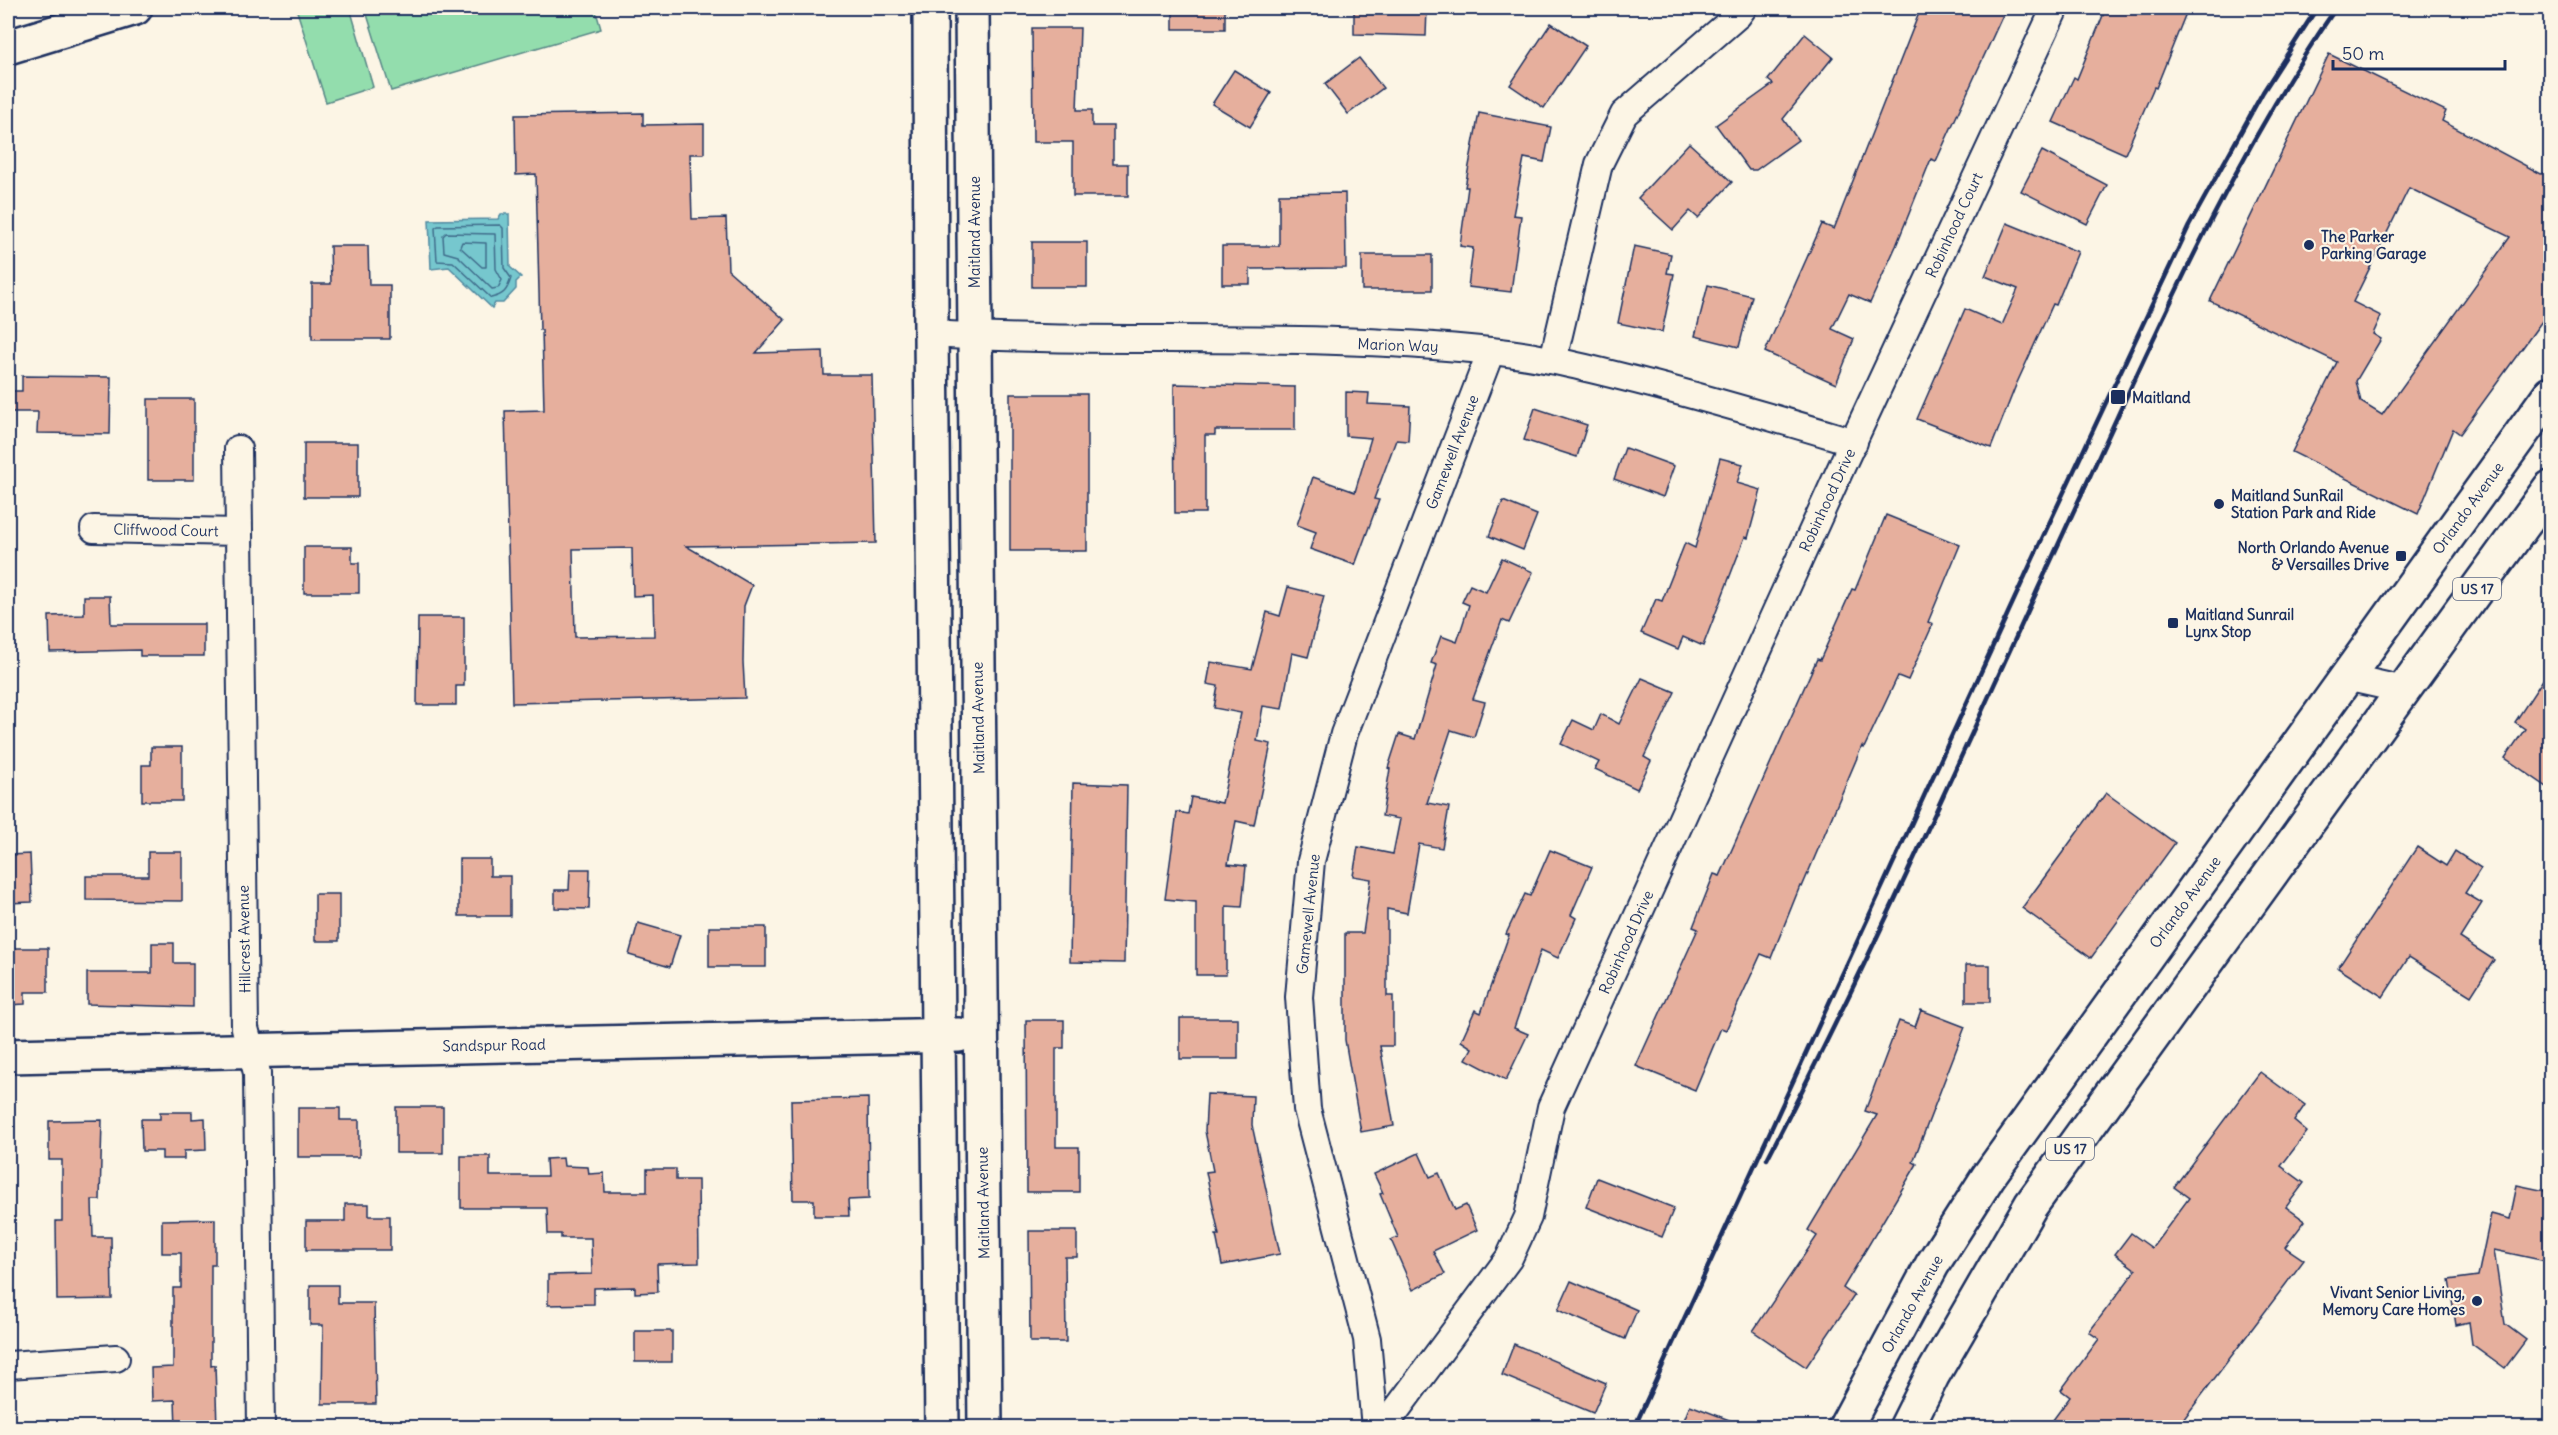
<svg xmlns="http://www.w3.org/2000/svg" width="2558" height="1435" font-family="Delius,sans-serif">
<rect width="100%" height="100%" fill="#fcf5e5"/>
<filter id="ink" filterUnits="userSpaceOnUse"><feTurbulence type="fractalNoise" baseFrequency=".0167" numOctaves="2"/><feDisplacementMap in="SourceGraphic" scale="12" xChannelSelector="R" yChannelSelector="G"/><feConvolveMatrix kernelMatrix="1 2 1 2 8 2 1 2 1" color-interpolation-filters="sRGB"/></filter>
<g filter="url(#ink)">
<g fill="#93ddad" stroke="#578686" stroke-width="1.5">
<path d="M296,8H350L373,87L326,102Z"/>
<path d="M365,8H595L601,29L391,91Z"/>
</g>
<path fill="#76c7ce" stroke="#528aa1" stroke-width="1.5" d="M501,214H509L510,267L521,277L516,282V289L503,303H495L492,308L449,267L431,269L429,220L498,219Z"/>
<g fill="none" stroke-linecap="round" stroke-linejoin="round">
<g stroke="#3f6c8b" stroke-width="1.5">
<path d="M500,225L503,228L504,268L511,278C507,291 504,295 491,298L453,262L437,261L435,228L438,226Z"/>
<path d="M446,233L495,234L496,269L502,280L498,288L492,289L458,256L444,252L443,236Z"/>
<path d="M462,242L486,243V267H482L460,247Z"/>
</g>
</g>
<g fill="#e6af9d" stroke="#1b2f5e" stroke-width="1.5" fill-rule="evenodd">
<rect x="1173" y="8" width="52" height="21"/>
<path d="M1354,8H1427L1426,36L1354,34Z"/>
<path d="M1921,8H2006L1936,161L1931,159L1896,246L1870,303L1849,294L1832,329L1854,339L1836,384L1765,352L1822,224L1834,229Z"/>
<path d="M2106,8H2188L2156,88L2154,87L2125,154L2053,122L2074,77L2077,79Z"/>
<path d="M1551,23L1586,46L1544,108L1510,85Z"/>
<path d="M1032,28H1080L1077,110H1092V126H1113V164H1128V196H1073V142H1033Z"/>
<path d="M1805,34L1833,57L1783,119L1798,140L1756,170H1749L1716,125L1773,84L1768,80Z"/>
<path d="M2329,54L2446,111L2442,121L2541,174L2550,172V310L2460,434L2453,429L2418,514L2292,452L2337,362L2210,301ZM2409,188L2510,237L2382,415L2361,402L2356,381L2381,339L2373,334L2381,316L2353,302Z"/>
<path d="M1359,58L1383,88L1348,114L1325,84Z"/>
<path d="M1234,70L1271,93L1250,127L1212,104Z"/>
<path d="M643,113V125L704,124V154H690L692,219L726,218L728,270L785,320L756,353L823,351L824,375H872L876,543L686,546L752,585L744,606L743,662L745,698L512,703L505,411L544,410L542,330H540L536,174L516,175L515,115ZM632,548L633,596L653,595L654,636L575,637L573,549Z"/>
<path d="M1479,113L1551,127L1544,162L1524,158L1513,215L1521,216L1511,292L1468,287L1473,248L1460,246L1468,187H1465Z"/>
<path d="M1689,143L1732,182L1698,218L1690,211L1673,230L1638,198Z"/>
<path d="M2042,151L2107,185L2087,224L2021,191Z"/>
<path d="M1345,193L1346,268L1250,269V284H1222V246H1279V194Z"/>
<path d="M2007,223L2078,252L2056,305L2053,304L2016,385L1991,448L1917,419L1965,309L2002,325L2018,289L1985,276Z"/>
<rect x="1032" y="242" width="55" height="45"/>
<path d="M330,246H368L369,285H390V339H312V284H331Z"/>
<path d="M1634,246L1671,254L1667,273L1674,274L1662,332L1618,323Z"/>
<rect x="1362" y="255" width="70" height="35"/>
<path d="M1708,285L1752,296L1739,347L1695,336Z"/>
<path d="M22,376L111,377L110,434L37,433L38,412H8V391H22Z"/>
<path d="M1174,384L1295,387V430H1215V435H1205V513H1175Z"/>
<path d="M1346,392L1369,393L1368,404L1410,406L1408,441L1396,440L1374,499L1379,500L1355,565L1310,549L1316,532L1297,525L1313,477L1355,492L1371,438L1346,436Z"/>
<rect x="1010" y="394" width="77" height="157"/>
<rect x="148" y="399" width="46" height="81"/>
<path d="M1535,408L1587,425L1577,457L1524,440Z"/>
<rect x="304" y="443" width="54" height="54"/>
<path d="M1625,448L1674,466L1663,497L1614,479Z"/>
<path d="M1720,458L1743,464L1737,483L1761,490L1748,538L1745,537L1703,646L1683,637L1678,649L1641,633L1656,599L1662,601L1685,543L1695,548Z"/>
<path d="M1503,501L1537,515L1523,550L1489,536Z"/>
<path d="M1886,515L1960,545L1928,622L1933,624L1908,680L1898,676L1864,748L1862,746L1802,887L1800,886L1771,958L1761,954L1726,1030L1721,1028L1695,1090L1636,1066L1698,929L1693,927L1714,874L1720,876L1817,659L1820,660L1852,589L1855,590Z"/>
<path d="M304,547H352V563H359V593H304Z"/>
<path d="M1502,558L1533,572L1509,623L1502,620L1473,699L1485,702L1474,737L1451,730L1427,803L1449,807L1442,848L1419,844L1407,913L1387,909V996H1393V1046H1380L1394,1126L1361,1132L1345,1040V933H1363L1371,879L1353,876L1358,847L1393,854L1400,819L1382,816L1390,769L1388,768L1399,734L1415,739L1437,665L1431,663L1441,636L1457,642L1469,605L1462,602L1470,585L1486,592Z"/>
<path d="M1288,587L1324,596L1308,657L1292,653L1282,709L1263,706L1257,741L1271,744L1254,825L1236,821L1228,864L1246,866L1242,907L1226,906V975H1196V902L1165,899L1177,812L1188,814L1191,797L1222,803L1241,713L1214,708L1218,686L1207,684L1211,662L1252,669L1267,612L1280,616Z"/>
<path d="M84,596H110L111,624H204V656H140V650L50,652L49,616L84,615Z"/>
<path d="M418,617H464V686H456V705H417Z"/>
<path d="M2550,669V789L2505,758L2525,729L2515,722Z"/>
<path d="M1642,678L1675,692L1644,757L1651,761L1637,789L1595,769L1599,762L1561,744L1573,720L1594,730L1601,714L1619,724Z"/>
<path d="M151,747H182V801H142V765H151Z"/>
<path d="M1073,783L1127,785L1124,963L1070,962Z"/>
<path d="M2106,793L2175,843L2091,958L2022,908Z"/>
<path d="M2417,847L2446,866L2455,851L2481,868L2465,893L2482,903L2460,938L2494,960L2471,996L2409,957L2383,997L2338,968Z"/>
<path d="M1550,850L1592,867L1571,915L1576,918L1558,958L1541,950L1514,1028L1528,1034L1506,1080L1466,1059L1472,1048L1461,1041L1475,1010L1481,1013L1509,935L1506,934L1525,894L1530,896Z"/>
<path d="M148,852H182V901L86,900V876H148Z"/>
<path d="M30,854L32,902L8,903V855Z"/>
<path d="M459,859H490V876H510V916H459Z"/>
<path d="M570,869H590L589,909L555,908V890H569Z"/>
<rect x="315" y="894" width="24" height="47"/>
<path d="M638,923L680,935L670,967L629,955Z"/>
<rect x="709" y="927" width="57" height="40"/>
<path d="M152,943H174V963H193V1007L87,1004V973H152Z"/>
<path d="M8,948H48V992H25V1004L8,1005Z"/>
<rect x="1966" y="965" width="24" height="37"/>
<path d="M1921,1010L1965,1027L1913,1162L1917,1164L1843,1288L1854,1296L1806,1367L1753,1331L1817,1236L1808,1230L1877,1115L1865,1111L1899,1021L1915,1027Z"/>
<rect x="1180" y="1018" width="58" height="41"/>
<path d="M1026,1020H1064V1048H1056V1147H1079V1192H1027Z"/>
<path d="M2260,1072L2305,1105L2294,1121L2307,1132L2281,1166L2304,1183L2286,1207L2305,1221L2285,1247L2304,1260L2177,1428H2047L2070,1397L2061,1390L2099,1339L2089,1332L2136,1270L2115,1254L2131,1233L2152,1248L2189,1198L2174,1187Z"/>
<path d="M1207,1094L1253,1096L1252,1125L1280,1254L1222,1265L1216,1235H1219L1206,1172L1213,1171L1205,1131Z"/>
<path d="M868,1098L869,1199L848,1200L849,1216H814V1200H793L791,1100Z"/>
<rect x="396" y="1107" width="47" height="46"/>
<path d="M298,1108H340V1120H359V1157H298Z"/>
<path d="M160,1112H192V1119L205,1118L206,1150L184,1151V1159H162V1151H142L141,1119H160Z"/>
<path d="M102,1120L100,1200H92L93,1237H111L112,1299L57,1300L56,1221H62V1160H49V1121Z"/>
<path d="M1419,1153L1430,1177L1439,1173L1455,1210L1466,1205L1477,1230L1433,1251L1445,1274L1413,1290L1391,1240L1398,1237L1380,1194L1383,1193L1374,1174Z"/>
<path d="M461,1156H490V1176H547L546,1159L563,1158L564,1166L588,1167L589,1174L604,1173L605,1192H647V1169H676V1180H698L699,1263L657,1264L658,1292L635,1293V1287L594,1288V1304L548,1305V1275L592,1274L591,1238H561V1234H548L547,1208H461Z"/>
<path d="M1597,1178L1674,1208L1662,1237L1586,1207Z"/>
<path d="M2517,1185L2550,1192V1262L2494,1250L2505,1324L2526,1340L2505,1368L2472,1344L2469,1322L2456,1325L2449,1280L2478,1276L2491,1214L2510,1219Z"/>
<path d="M345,1204H369V1216H390V1250H306V1221H345Z"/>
<path d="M215,1219V1265H211V1366L215,1365L217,1427L176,1428L175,1400L152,1401L151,1368L173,1367V1288H181V1253H162V1220Z"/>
<path d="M1029,1231H1077V1257H1065L1066,1342H1030Z"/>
<path d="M1571,1281L1637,1310L1625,1339L1558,1310Z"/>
<path d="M310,1285H338V1303H374L376,1404H322L323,1325H310Z"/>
<rect x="635" y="1331" width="37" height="31"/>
<path d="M1514,1344L1606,1383L1593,1413L1502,1375Z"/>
<path d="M1690,1405L1745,1426V1428H1681Z"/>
</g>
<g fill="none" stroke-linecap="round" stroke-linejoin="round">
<g stroke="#1b2f5e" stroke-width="30">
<g id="street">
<path d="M931,334C1117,345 1304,331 1490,351C1535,355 1579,366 1623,377C1701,396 1777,419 1854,442"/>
<path d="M1553,360L1599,164L1624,114L1738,15L1743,8"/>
<path d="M238,449L245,1028L257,1073L261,1428"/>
<path d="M94,529L239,532"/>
<path d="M2346,677L2404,690"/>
<path d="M8,1365L116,1358"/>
<path d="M1375,1428L1367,1339L1307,1109L1299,997L1311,861L1344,734L1491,351"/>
<path d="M1383,1428L1509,1258L1528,1217L1551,1107L1845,459L2055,8"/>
</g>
</g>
<g stroke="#1b2f5e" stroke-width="38">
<g id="secondary">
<path d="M930,8L931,334L942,1428"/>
<path d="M972,8L985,1428"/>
<path d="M8,1056L959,1035"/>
</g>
</g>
<g stroke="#1b2f5e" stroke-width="38">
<g id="primary">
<path d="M8,47L135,8"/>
<path d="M1845,1428L1932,1265L1988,1177L2550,394"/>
<path d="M1906,1428L1932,1376L2031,1205L2550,488"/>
</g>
</g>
<use href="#street" stroke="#fcf5e5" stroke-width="26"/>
<use href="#secondary" stroke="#fcf5e5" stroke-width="33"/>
<use href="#primary" stroke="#fcf5e5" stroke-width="33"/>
<g stroke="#1b2f5e" stroke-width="4.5">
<path d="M1767,1159C1883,936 1984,704 2090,476C2164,315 2235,154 2336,8"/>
<path d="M1634,1428L2047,528L2189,226L2263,92L2317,8"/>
</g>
</g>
</g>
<g fill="#1b2f5e" stroke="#fcf5e5" stroke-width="2">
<circle cx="2309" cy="245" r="6"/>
<rect x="2110" y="389" width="16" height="16" rx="3"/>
<circle cx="2219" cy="504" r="6"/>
<rect x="2395" y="550" width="12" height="12" rx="3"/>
<rect x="2167" y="617" width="12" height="12" rx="3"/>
<circle cx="2477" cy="1301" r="6"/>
</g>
<g text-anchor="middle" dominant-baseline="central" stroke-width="4.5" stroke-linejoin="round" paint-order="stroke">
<g fill="#fcf5e5" stroke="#5e6a86" stroke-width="1.5">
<rect x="2453" y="578" width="48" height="22" rx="4.5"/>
<rect x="2046" y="1138" width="48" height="22" rx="4.5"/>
</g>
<g font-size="14" font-weight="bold" fill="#1b2f5e">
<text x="2477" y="589">US 17</text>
<text x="2070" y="1149">US 17</text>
</g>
<g font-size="15" fill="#1b2f5e" stroke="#fcf5e5">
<text transform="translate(1954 225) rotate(-65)">Robinhood Court</text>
<text transform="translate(974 232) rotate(-90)">Maitland Avenue</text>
<text transform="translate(1398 345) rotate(2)">Marion Way</text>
<text transform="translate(1452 452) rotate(-69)">Gamewell Avenue</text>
<text transform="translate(1827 500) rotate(-65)">Robinhood Drive</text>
<text transform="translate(2468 508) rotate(-54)">Orlando Avenue</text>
<text transform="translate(166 530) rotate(1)">Cliffwood Court</text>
<text transform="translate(978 718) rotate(-91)">Maitland Avenue</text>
<text transform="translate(2185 902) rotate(-54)">Orlando Avenue</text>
<text transform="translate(1308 914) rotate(-84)">Gamewell Avenue</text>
<text transform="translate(244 939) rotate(-91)">Hillcrest Avenue</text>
<text transform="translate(1626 942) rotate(-66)">Robinhood Drive</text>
<text transform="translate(494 1045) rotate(-1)">Sandspur Road</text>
<text transform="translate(983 1203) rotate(-91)">Maitland Avenue</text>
<text transform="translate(1912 1304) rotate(-61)">Orlando Avenue</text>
</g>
<g font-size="15" font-weight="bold" fill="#1b2f5e" stroke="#fcf5e5" text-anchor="start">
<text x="2321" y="236">The Parker<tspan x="2321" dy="17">Parking Garage</tspan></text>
<text x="2132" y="397">Maitland</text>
<text x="2231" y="495">Maitland SunRail<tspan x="2231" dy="17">Station Park and Ride</tspan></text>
<text x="2389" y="547" text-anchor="end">North Orlando Avenue<tspan x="2389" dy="17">&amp; Versailles Drive</tspan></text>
<text x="2185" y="614">Maitland Sunrail<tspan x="2185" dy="17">Lynx Stop</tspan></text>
<text x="2465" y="1292" text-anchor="end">Vivant Senior Living,<tspan x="2465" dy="17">Memory Care Homes</tspan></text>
</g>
</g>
<rect width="2558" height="1435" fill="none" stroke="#fcf5e5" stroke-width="30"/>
<rect x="15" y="15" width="2528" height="1405" fill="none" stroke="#1b2f5e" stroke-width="2" filter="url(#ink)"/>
<path d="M2333 60v9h172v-9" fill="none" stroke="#1b2f5e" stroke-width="3"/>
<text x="2342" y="60" font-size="18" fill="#1b2f5e" stroke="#fcf5e5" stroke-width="4.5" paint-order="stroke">50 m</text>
</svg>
